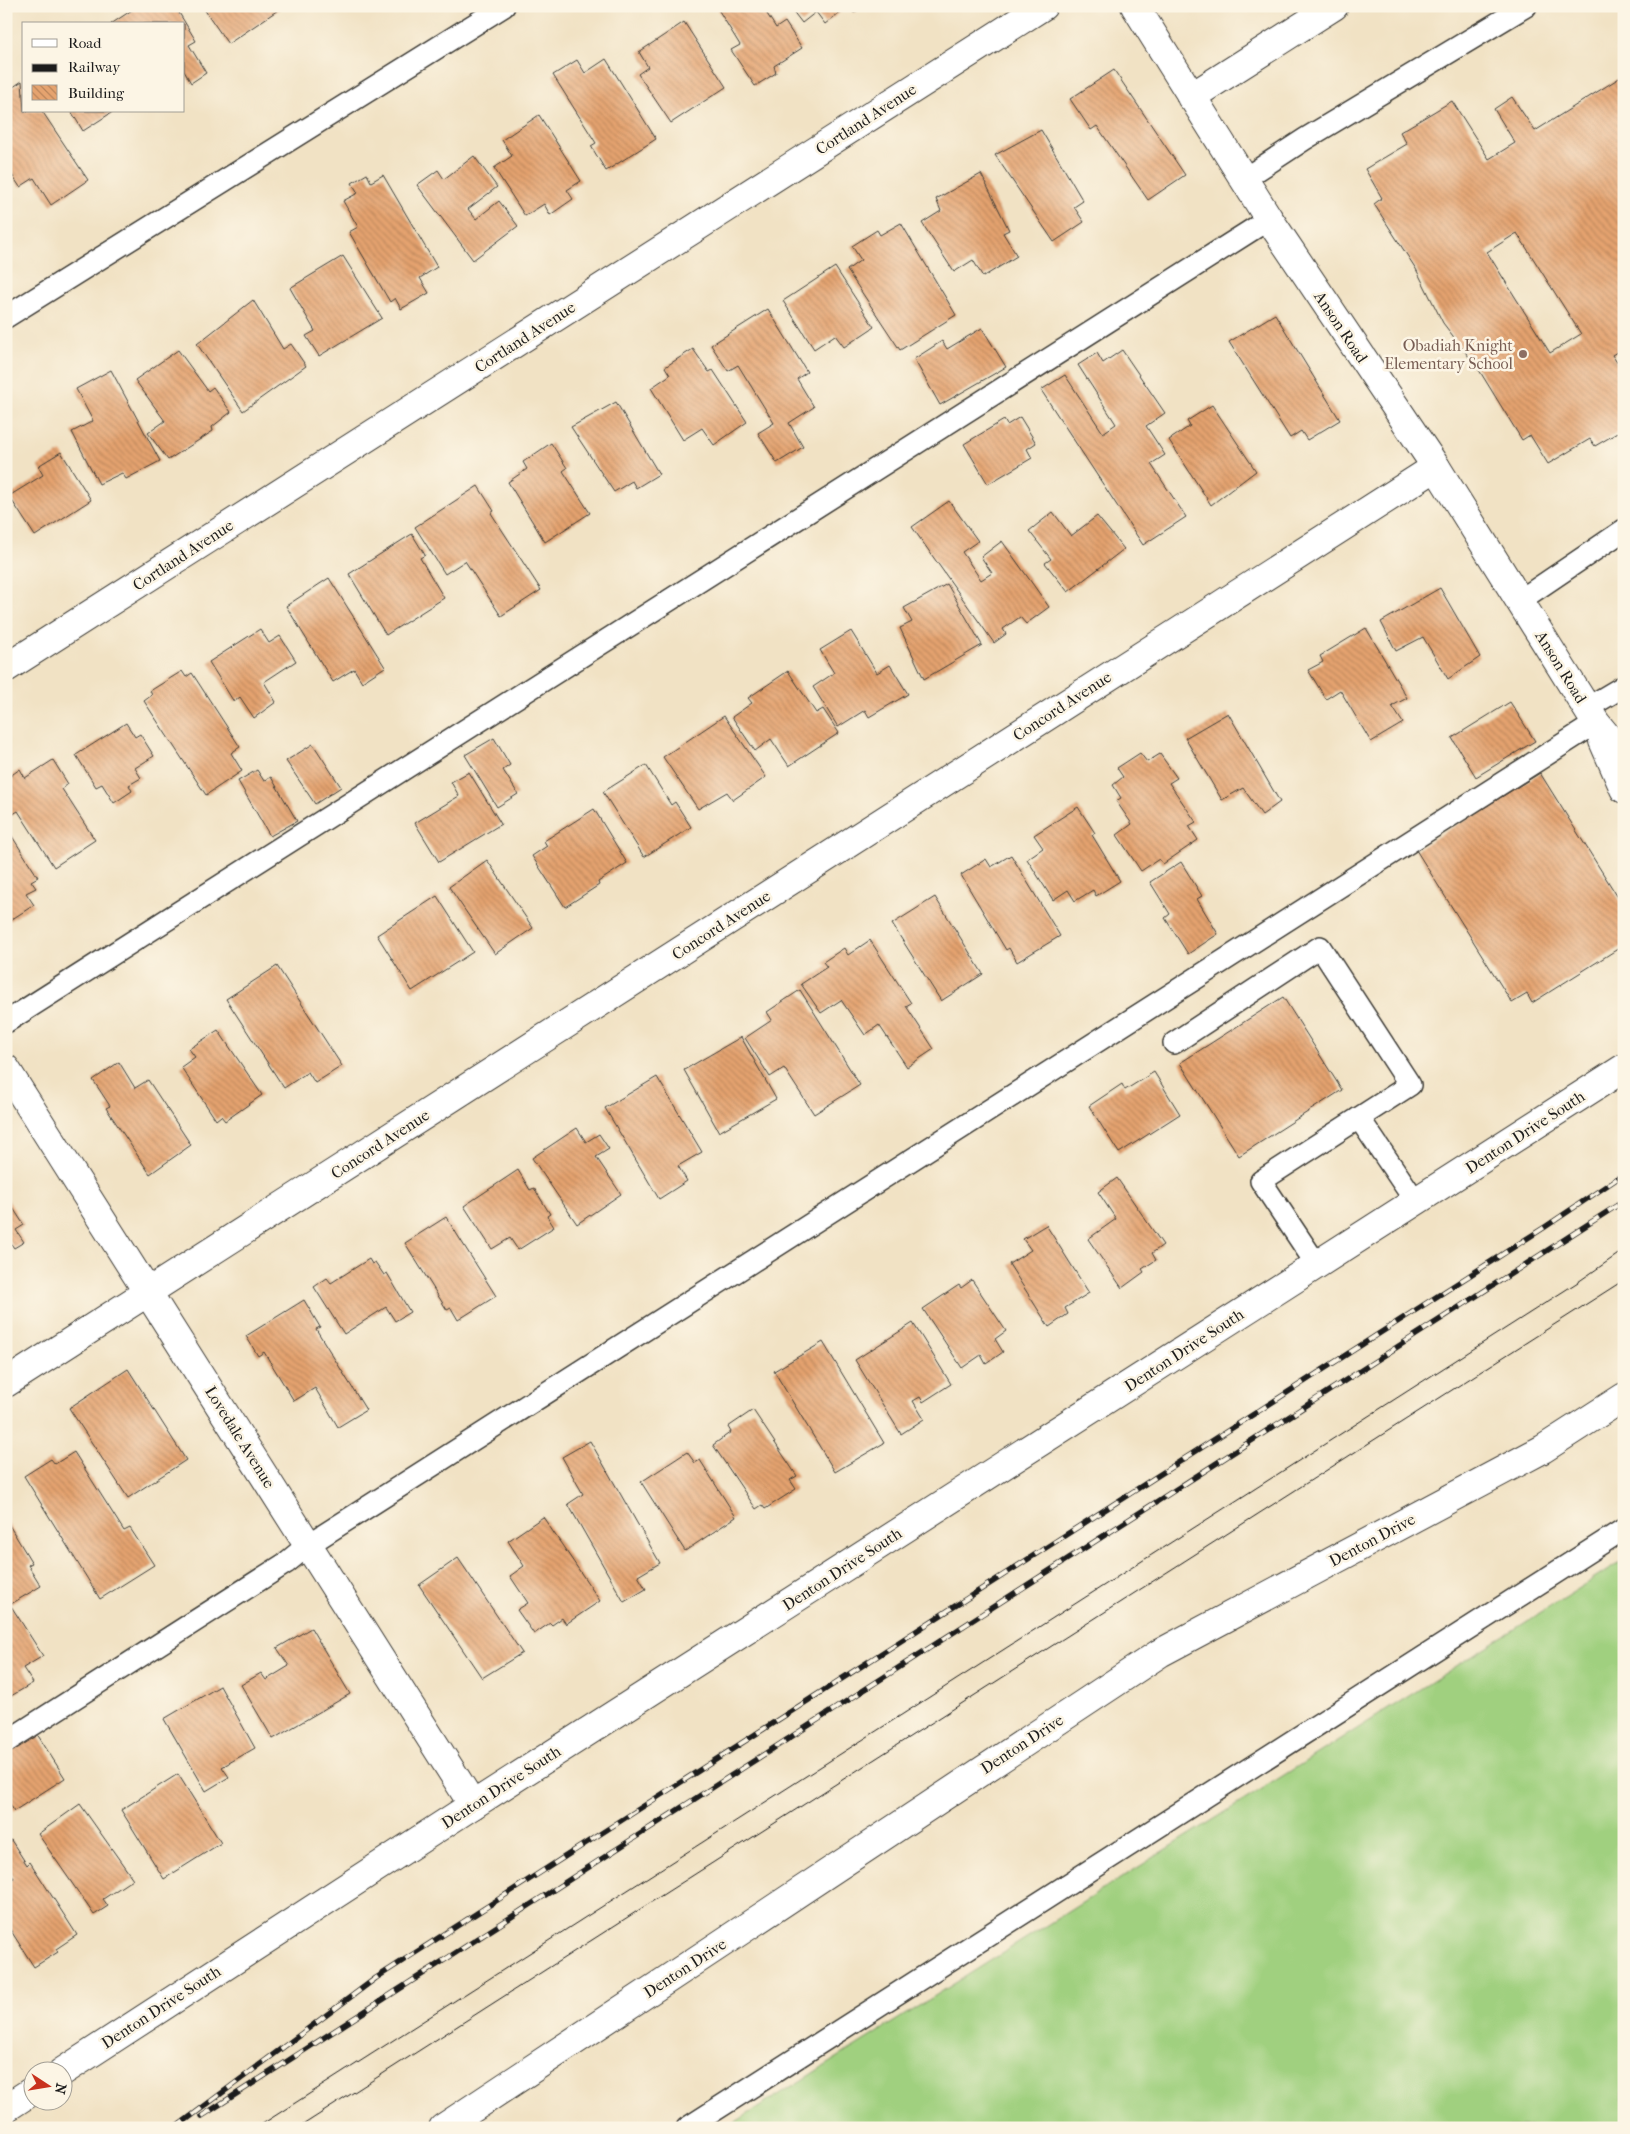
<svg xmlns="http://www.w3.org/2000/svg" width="1630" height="2134" font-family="'IM FELL French Canon',serif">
<defs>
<pattern id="building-back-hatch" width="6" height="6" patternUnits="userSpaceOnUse" patternTransform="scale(1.25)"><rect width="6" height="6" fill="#e5a36f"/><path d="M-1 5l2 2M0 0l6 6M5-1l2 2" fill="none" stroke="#b9845a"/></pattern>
</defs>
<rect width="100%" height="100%" fill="#fcf5e5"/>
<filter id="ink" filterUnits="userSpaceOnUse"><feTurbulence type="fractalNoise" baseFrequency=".02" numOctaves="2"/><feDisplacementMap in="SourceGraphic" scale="10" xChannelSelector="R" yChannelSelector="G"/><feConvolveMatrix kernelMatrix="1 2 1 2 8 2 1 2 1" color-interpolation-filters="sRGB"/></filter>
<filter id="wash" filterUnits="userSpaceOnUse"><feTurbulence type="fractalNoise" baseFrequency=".0096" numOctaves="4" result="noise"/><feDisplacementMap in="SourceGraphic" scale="20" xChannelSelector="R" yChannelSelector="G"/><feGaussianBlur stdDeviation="1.12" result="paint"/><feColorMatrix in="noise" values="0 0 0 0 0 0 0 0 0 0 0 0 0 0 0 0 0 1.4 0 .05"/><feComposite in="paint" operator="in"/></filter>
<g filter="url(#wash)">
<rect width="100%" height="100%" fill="#f1e2c4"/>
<path fill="#a0d07f" stroke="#5e764e" d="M1624,1560V2128H726Z"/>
<g id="blocks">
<g fill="url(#building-back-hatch)" fill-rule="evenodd">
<path d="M138,6H175L196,41L189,45L206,73L191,83L184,71V24H111Z"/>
<path d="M202,6H280L281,8L228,44Z"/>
<path d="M716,6H762L776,28L785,22L802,48L774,66L776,73L755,86L731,50L740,45Z"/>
<path d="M789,6H848L825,24L816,12L802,23Z"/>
<path d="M848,6H863L854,13Z"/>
<path d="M684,22L726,87L671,123L638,74L648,67L639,52Z"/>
<path d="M606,59L656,139L606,171L591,146L596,143L553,75L577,60L585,73Z"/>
<path d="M1114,70L1185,175L1148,200L1097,126L1091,130L1070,99Z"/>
<path d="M1624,75V348L1612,355L1624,373V429L1595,446L1590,439L1548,464L1530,435L1522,440L1479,370L1443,323L1416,269L1374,204L1382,198L1365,169L1407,144L1400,132L1452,101L1489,159L1515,143L1494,109L1512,97L1535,131ZM1517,233L1581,334L1550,353L1487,252Z"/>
<path d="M22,81L24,111H42L88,180L51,205L34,178L20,187L12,175L6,179V92Z"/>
<path d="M71,111H114L83,131Z"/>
<path d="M539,115L581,181L567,190L573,199L550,215L544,204L525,216L494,168L512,156L502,140Z"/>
<path d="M1041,130L1083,201L1074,207L1084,222L1054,242L995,155Z"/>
<path d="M474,156L497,187L468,209L476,219L499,201L518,226L473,260L417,185L438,170L444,179Z"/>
<path d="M367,174L371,182L383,175L437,267L420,278L429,293L401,309L395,298L390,302L349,232L358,227L343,201L358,193L352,183Z"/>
<path d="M981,174L1009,230L1003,233L1017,256L983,277L973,260L954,272L922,223L941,211L936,199Z"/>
<path d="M901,223L956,315L900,350L847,270L861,260L852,246L877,230L880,235Z"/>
<path d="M343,256L382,318L319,356L306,336L315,331L290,288Z"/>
<path d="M835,267L874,327L844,347L835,335L814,349L783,301Z"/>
<path d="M253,300L283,349L291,344L306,366L243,411L197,344Z"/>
<path d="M768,309L807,372L797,379L814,407L789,423L803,447L777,463L758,433L774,423L738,365L728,371L711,345Z"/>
<path d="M1275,314L1340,420L1307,440L1301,431L1290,438L1229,342Z"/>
<path d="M982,328L1006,367L940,405L914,359L942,341L947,349Z"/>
<path d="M693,349L709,372L713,370L747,422L714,445L702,428L683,440L651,388L670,375L665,367Z"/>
<path d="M178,350L208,391L213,387L231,412L212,427L213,431L168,460L148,433L165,421L135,380Z"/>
<path d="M1122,350L1165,413L1146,426L1165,455L1151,464L1186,517L1143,545L1041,390L1065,375L1103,433L1116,424L1078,365L1097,353L1103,363Z"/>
<path d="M111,370L160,461L126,479L122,473L99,484L72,432L93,421L76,389Z"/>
<path d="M616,402L659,474L636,488L632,481L614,492L571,427Z"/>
<path d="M1212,405L1256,471L1211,505L1169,440L1190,426L1187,421Z"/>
<path d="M1020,417L1036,443L1027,449L1032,458L988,484L964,444L1004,420L1007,425Z"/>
<path d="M551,443L567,468L563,471L590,513L545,542L508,482L527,469L523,462Z"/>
<path d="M61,452L91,500L35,536L9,496L43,475L38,466Z"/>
<path d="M478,486L494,511L491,513L541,590L501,616L465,561L445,574L415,527Z"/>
<path d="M949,501L978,541L962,552L981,580L992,573L981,557L1002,541L1049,607L1026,624L1020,617L1003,629L1006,634L994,643L912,527Z"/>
<path d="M1053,512L1071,536L1097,516L1124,549L1068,592L1045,563L1051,559L1029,531Z"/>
<path d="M412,534L425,555L420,558L444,598L386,635L349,574Z"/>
<path d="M329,578L385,667L362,682L354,669L333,682L286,606Z"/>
<path d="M947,584L982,645L924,679L900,628L912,622L904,608Z"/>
<path d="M1440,588L1480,657L1448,679L1423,637L1396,651L1381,622Z"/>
<path d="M1366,628L1407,698L1392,706L1403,723L1371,742L1340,690L1326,699L1308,670L1323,662L1320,656Z"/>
<path d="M260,629L269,643L280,636L296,661L264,682L276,702L254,718L240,697L234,702L209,662Z"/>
<path d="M851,631L877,673L890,665L908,694L869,717L865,710L838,727L813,687L834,673L820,650Z"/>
<path d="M182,671L186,677L192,673L240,747L231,753L242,771L206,795L144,701L152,695L150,691Z"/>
<path d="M788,671L816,713L823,709L839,733L789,766L771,739L755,751L732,717L752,703L748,698Z"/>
<path d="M1510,702L1535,741L1476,777L1452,738Z"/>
<path d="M1228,713L1280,802L1262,815L1243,788L1222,800L1185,738Z"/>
<path d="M724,716L766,777L733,800L727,792L698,809L663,757Z"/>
<path d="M126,723L135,737L140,734L154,756L135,768L141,778L129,785L132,791L114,803L102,784L96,787L76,755Z"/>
<path d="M494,738L510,765L503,770L518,794L497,807L465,755Z"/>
<path d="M313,744L341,787L315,804L286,761Z"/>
<path d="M1140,753L1147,762L1160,754L1177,778L1169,783L1196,822L1189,826L1198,840L1163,864L1159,859L1141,871L1117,835L1132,824L1116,801L1121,798L1113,785L1123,777L1117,768Z"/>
<path d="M53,760L68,784L62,789L95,840L54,867L18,811L7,818L6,816V779L20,769L25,778Z"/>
<path d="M646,765L671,805L675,802L691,827L644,857L603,792Z"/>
<path d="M257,770L264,781L271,777L297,821L270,836L238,781Z"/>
<path d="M469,772L501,824L439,862L415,823L459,796L451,782Z"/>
<path d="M1540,773L1624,907V945L1532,1003L1527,994L1512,1003L1416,850Z"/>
<path d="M1078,807L1095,833L1092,835L1120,881L1096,896L1093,890L1075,901L1068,890L1053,900L1027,859L1043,848L1034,835Z"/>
<path d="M594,809L627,863L598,882L599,885L565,907L532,856L547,846L544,841Z"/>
<path d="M6,827L38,877L31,881L36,888L26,893L34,905L6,923Z"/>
<path d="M1011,855L1060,936L1017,962L1009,948L1006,950L961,875L986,859L991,867Z"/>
<path d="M487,860L533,928L495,954L449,887Z"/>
<path d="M1181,862L1202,896L1197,899L1218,934L1188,954L1165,918L1170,914L1150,882Z"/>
<path d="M437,896L473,952L412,991L377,935Z"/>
<path d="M935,897L983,974L941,1001L892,924Z"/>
<path d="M870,940L911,1003L906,1006L934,1049L907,1067L879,1025L865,1035L841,1000L821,1013L801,984L827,967L823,962L844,948L848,955Z"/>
<path d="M277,966L342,1066L315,1083L308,1072L284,1088L226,999Z"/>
<path d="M800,990L860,1085L814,1114L784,1068L770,1077L745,1038L772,1020L767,1012Z"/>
<path d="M1283,997L1342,1090L1239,1156L1180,1063Z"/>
<path d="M218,1030L262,1095L225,1121L221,1116L216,1120L181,1067L195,1057L189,1049Z"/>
<path d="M741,1037L776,1099L719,1132L684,1070Z"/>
<path d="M119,1062L135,1088L148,1080L191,1145L150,1174L106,1108L110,1106L93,1080Z"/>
<path d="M1154,1072L1180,1114L1119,1153L1089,1106L1122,1084L1125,1090Z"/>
<path d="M657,1077L702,1152L678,1166L687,1181L659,1199L605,1108Z"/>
<path d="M577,1128L586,1142L599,1134L609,1149L596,1157L621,1194L577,1224L532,1158Z"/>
<path d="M518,1170L530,1190L534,1188L550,1214L547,1216L554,1227L518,1250L510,1238L492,1249L464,1206Z"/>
<path d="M1117,1178L1163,1245L1152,1253L1156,1260L1142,1269L1144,1272L1122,1288L1088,1239L1116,1219L1098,1192Z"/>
<path d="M6,1197L24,1225L16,1230L24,1242L14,1248L6,1237Z"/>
<path d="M446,1217L496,1296L458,1320L451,1308L447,1310L405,1243Z"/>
<path d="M1046,1225L1089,1293L1065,1308L1068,1314L1049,1327L1009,1264L1031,1250L1023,1239Z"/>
<path d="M369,1259L372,1264L375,1262L384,1275L387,1273L410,1312L395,1321L386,1307L344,1334L314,1287L327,1278L331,1283Z"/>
<path d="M972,1280L1006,1331L995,1339L1003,1352L986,1364L981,1355L962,1368L923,1309L959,1285L961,1288Z"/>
<path d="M304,1300L320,1327L316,1329L366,1410L338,1427L315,1388L294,1401L264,1352L258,1356L246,1336Z"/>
<path d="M913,1323L951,1384L923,1402L920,1397L913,1401L924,1419L901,1434L855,1360Z"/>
<path d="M823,1342L884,1443L835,1472L774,1371Z"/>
<path d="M128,1369L186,1460L128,1498L69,1408Z"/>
<path d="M753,1410L797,1476L790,1480L796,1489L765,1509L762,1505L756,1509L713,1445L731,1432L728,1427Z"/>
<path d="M590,1441L660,1563L638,1576L646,1589L624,1602L568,1504L583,1494L562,1457Z"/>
<path d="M74,1452L124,1531L130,1528L154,1565L100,1599L24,1476L51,1459L55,1464Z"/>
<path d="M687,1452L695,1463L700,1460L736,1517L685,1551L641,1482Z"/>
<path d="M543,1517L600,1601L566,1624L562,1618L552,1625L550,1623L534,1634L517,1610L528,1603L510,1576L524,1566L508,1541Z"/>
<path d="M6,1520L32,1563L28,1565L41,1586L11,1604L6,1597Z"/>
<path d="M458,1558L522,1653L482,1678L419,1585Z"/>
<path d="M11,1606L43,1656L23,1668L33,1683L6,1699V1650L10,1647L6,1641V1609Z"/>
<path d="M311,1628L350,1694L273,1739L241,1685L261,1673L266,1680L289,1666L277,1648Z"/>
<path d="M220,1686L255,1748L222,1767L229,1777L206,1791L164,1719Z"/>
<path d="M37,1734L65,1778L14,1811L6,1797V1754Z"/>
<path d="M178,1774L221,1843L164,1879L121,1810Z"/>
<path d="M80,1804L133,1879L103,1899L108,1906L94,1915L38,1834Z"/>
<path d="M11,1840L27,1865L30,1862L77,1935L56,1949L58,1952L34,1967L6,1923V1883L14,1878L6,1867V1842Z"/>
</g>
</g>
</g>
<g filter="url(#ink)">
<use href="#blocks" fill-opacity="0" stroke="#3c3a35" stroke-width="1"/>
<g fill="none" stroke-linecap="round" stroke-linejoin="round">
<g stroke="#3c3a35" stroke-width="24">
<g id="lane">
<path d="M1244,179L1305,139L1526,6"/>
<path d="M6,317L504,6"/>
<path d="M1519,601L1624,530"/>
<path d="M1587,708L1624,686"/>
<path d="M6,1022L1269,219"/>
<path d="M1174,1043L1320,947L1410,1085L1261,1181L1317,1265"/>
<path d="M1359,1118L1416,1202"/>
<path d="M6,1742L286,1563L308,1545L344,1522L1596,723"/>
<path d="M687,2128L1624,1529"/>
</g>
</g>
<g stroke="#3c3a35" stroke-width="30">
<g id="street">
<path d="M1135,6L1269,219L1436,467L1596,723L1624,757"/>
<path d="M1191,97L1334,6"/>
<path d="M6,668L1043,6"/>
<path d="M1603,741L1624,789"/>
<path d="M6,1069L473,1805"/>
<path d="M6,1383L1436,467"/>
<path d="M62,2072L473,1805L1624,1068"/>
<path d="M6,2108L32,2091"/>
</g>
</g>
<g stroke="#3c3a35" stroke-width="30">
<path id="secondary" d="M443,2128L1160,1653L1543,1449L1624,1397"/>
</g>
<use href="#lane" stroke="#fff" stroke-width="21"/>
<use href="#street" stroke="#fff" stroke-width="28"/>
<use href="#secondary" stroke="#fff" stroke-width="28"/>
<g stroke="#1c1c1c" stroke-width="1">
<path d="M256,2128L1578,1282L1624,1250"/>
<path d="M298,2128L1624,1280"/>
</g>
<g stroke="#1c1c1c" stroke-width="5.5">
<g id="rail">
<path d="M202,2116L1624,1201"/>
<path d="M175,2128L376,1978L1545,1227L1624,1174"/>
</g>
</g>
<use href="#rail" stroke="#fcf5e5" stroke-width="4" stroke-dasharray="11" stroke-linecap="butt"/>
</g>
</g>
<circle fill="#8d6e63" stroke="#fcf5e5" stroke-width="2" cx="1523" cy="354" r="5"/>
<g text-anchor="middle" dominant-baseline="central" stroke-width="5" stroke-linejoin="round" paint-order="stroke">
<g font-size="16" fill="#1c1c1c" stroke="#fcf5e5">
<text transform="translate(866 119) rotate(-33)">Cortland Avenue</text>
<text transform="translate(1341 327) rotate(56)">Anson Road</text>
<text transform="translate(525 337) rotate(-33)">Cortland Avenue</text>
<text transform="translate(183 555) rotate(-33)">Cortland Avenue</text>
<text transform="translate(1561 667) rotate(58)">Anson Road</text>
<text transform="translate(1062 706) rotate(-33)">Concord Avenue</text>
<text transform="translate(721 925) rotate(-33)">Concord Avenue</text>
<text transform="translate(1525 1132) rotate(-33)">Denton Drive South</text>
<text transform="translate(380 1144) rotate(-33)">Concord Avenue</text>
<text transform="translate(1184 1350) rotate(-33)">Denton Drive South</text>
<text transform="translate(240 1437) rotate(58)">Lovedale Avenue</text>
<text transform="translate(1372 1540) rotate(-28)">Denton Drive</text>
<text transform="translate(842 1569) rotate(-33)">Denton Drive South</text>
<text transform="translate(1022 1744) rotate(-33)">Denton Drive</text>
<text transform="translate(501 1787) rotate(-33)">Denton Drive South</text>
<text transform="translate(685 1968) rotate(-33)">Denton Drive</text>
<text transform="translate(161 2007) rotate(-33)">Denton Drive South</text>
</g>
<g font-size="16" fill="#785e54" stroke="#fcf5e5" text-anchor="end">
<text x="1513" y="345">Obadiah Knight<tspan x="1513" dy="18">Elementary School</tspan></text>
</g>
</g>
<rect width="1630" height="2134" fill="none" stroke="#fcf5e5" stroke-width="25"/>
<rect x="22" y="22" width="162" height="90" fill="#fcf5e5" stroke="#a29e95"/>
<rect x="32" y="39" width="25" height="8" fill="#ffffff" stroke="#a29e95"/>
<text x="68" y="48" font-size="15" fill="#1c1c1c">Road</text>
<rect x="32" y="64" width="25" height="8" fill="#1c1c1c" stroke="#a29e95"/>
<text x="68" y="72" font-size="15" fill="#1c1c1c">Railway</text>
<rect x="32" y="85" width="25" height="15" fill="url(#building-back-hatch)" stroke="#a29e95"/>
<text x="68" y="98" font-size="15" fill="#1c1c1c">Building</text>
<g transform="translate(48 2086) rotate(102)"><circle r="24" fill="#fcf5e5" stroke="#a29e95"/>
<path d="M0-4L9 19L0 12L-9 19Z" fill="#c8321e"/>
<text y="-8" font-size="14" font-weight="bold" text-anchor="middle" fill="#1c1c1c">N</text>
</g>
</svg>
